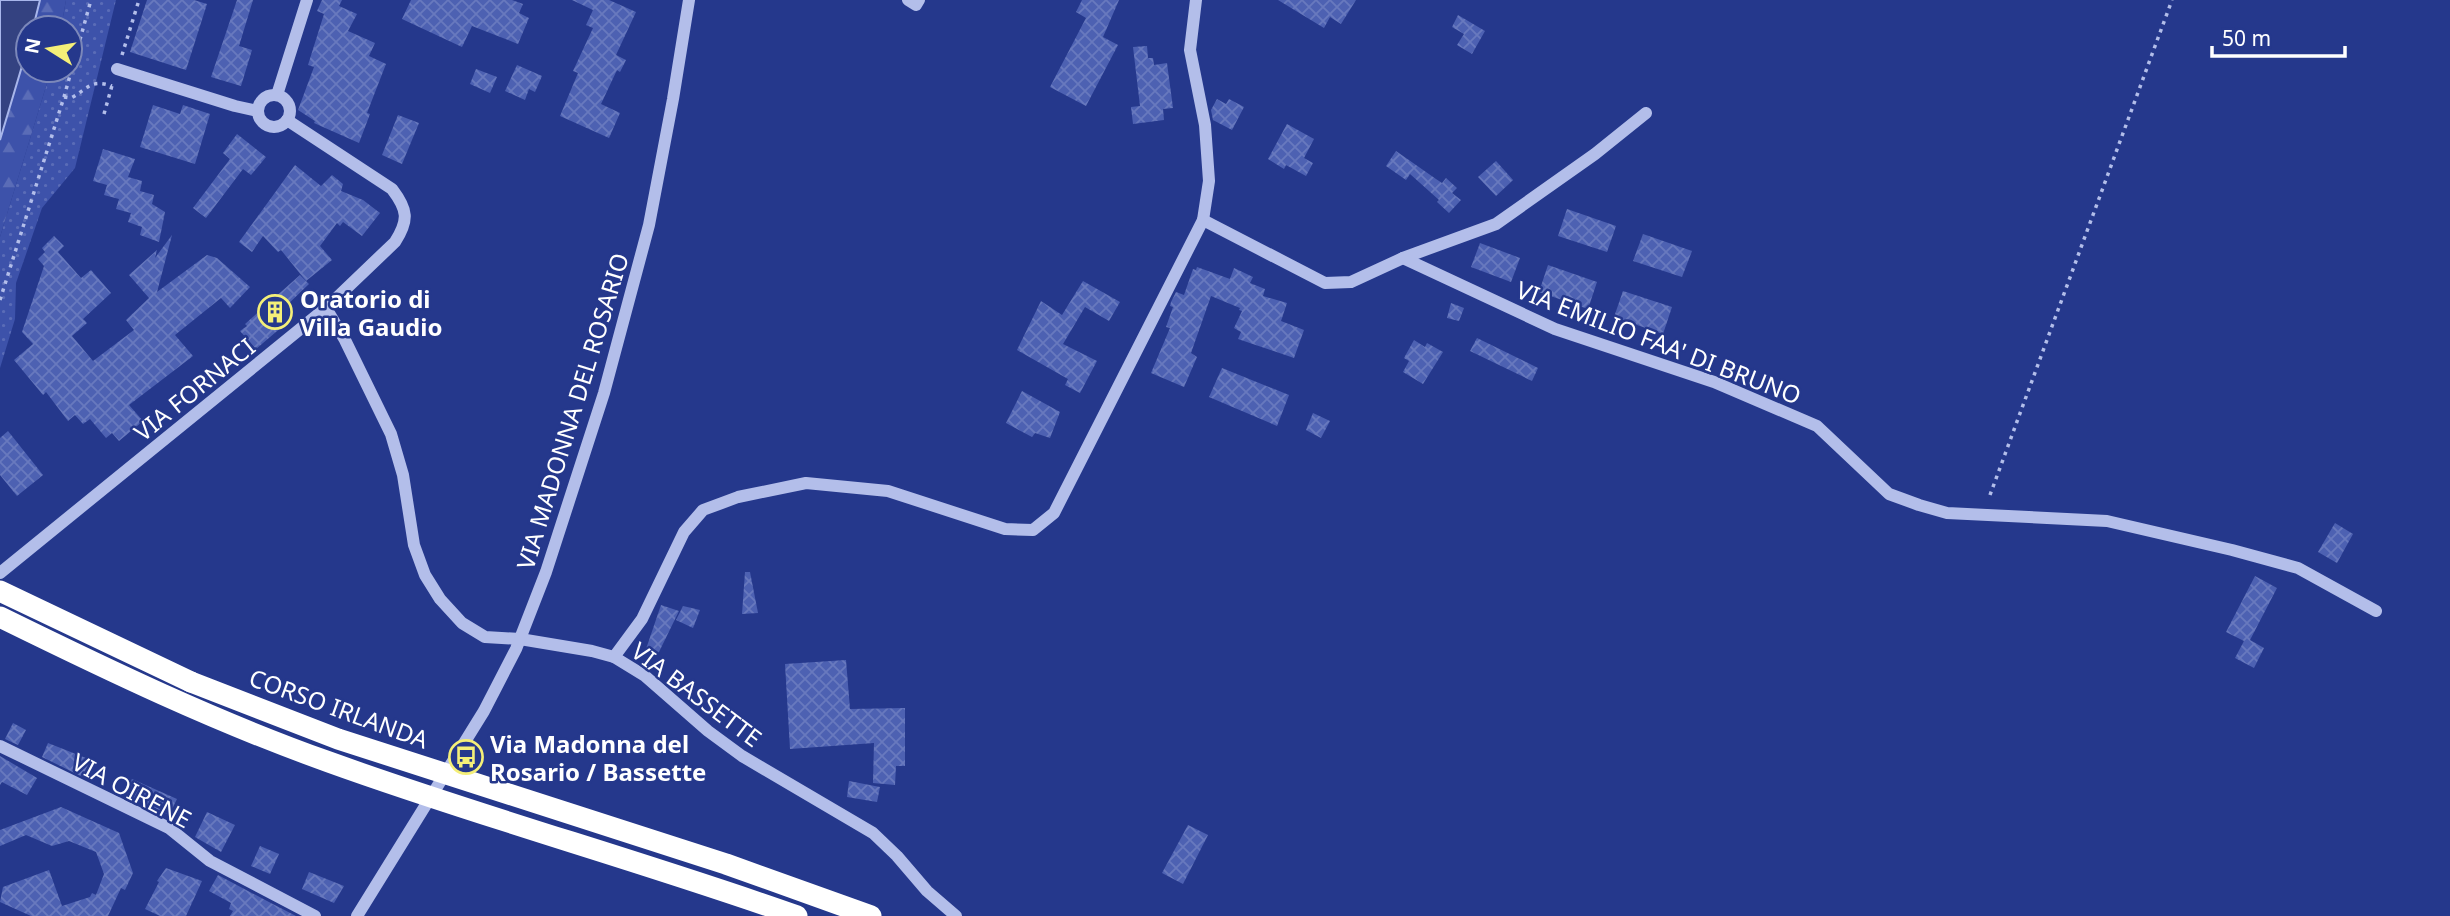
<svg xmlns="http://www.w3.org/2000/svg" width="2450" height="916" font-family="'Noto Sans',sans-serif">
<defs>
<pattern id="grass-dots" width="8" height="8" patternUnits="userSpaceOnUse" patternTransform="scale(1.75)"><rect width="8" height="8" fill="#3d52aa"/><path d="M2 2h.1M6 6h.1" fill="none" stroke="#5a6cb7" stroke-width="1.8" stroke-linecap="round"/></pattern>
<pattern id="forest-firs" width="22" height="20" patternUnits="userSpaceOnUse" patternTransform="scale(1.75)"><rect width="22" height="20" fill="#3d52aa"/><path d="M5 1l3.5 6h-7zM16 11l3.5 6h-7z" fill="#5a6cb7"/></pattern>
<pattern id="building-cross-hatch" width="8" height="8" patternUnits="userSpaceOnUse" patternTransform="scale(1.75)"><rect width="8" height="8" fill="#4d61b2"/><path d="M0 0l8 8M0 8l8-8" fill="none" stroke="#6879be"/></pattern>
</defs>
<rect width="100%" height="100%" fill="#25388c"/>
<path fill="url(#grass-dots)" d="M66,0H116L75,168L42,208L16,283L15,319L0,368V237L51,70H70V28H61Z"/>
<g fill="url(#forest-firs)">
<path d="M40,0H66L61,28H33Z"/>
<path d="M28,46V70H51L0,237V140Z"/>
</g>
<path fill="#344281" stroke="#a8b6eb" stroke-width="2" d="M0,0H40L33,28H28V46L0,140Z"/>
<g fill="url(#building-cross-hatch)">
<path d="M147,0H194L207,4L186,70L130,52Z"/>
<path d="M237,0H253L239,46L252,50L241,86L211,77Z"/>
<path d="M322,0H342L339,6L357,14L348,31L375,43L369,56L386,64L367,113L370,114L359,143L314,123L315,121L298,110L314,67L308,65L324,14L317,11Z"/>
<path d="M411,0H512L523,4L519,13L529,18L518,44L472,26L462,47L402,19Z"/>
<path d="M572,0H609L636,12L616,55L626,60L620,72L617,70L601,104L620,113L609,138L560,116L578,73L573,71L593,28L586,25L593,10Z"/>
<path d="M1082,0H1119L1103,37L1118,45L1086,106L1050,87L1086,18L1076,12Z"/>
<path d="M1278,0H1356L1341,24L1330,17L1324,28Z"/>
<path d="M1458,15L1485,31L1472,54L1457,45L1464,34L1452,27Z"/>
<path d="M1147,46L1148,58H1153L1154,65L1167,63L1173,108L1163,109L1164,120L1133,124L1131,107L1140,106L1133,47Z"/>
<path d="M517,65L542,76L535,92L529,89L525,100L505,91Z"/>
<path d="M476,69L497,77L490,93L470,84Z"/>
<path d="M1217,99L1226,104L1229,99L1244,107L1232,130L1213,120L1211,110Z"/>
<path d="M153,105L180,114L183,105L210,114L195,164L140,147Z"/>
<path d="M398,115L419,123L402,164L382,155Z"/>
<path d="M1287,124L1314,139L1304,158L1313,163L1306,176L1286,165L1284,169L1268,159Z"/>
<path d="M237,134L266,157L251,175L243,169L206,218L193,208L230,159L223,153Z"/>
<path d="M103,149L135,159L128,177L142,181L140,191L154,195L152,204L165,212L159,242L140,235L142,227L128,222L131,213L116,209L119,199L104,195L107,185L93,181Z"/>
<path d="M1396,151L1436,179L1442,183L1446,178L1457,188L1452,193L1461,200L1449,213L1437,202L1439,200L1410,174L1406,180L1386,166Z"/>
<path d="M1496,161L1513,180L1496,196L1478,177Z"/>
<path d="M295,165L321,186L332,175L343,184L341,191L363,200L380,213L362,236L343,222L340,226L337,223L320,246L332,260L306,281L281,250L278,252L263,236L252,252L239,242Z"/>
<path d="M1567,209L1616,226L1607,252L1558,236Z"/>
<path d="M1643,234L1692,251L1682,277L1633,261Z"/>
<path d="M172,235L157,292L207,255L217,258L250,287L230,308L221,298L175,335L193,356L129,405L143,421L119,441L112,433L106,438L90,419L83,424L75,415L68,421L46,392L43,395L14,360L33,344L22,332L44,266L38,259L45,252L42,248L54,236L64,246L58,252L81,278L91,270L111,293L83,319L87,323L72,336L93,361L134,330L126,320L149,298L129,275L157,250L155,258Z"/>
<path d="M1480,243L1520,258L1511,282L1471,267Z"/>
<path d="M1548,265L1597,282L1588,309L1539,292Z"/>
<path d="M1197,267L1230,279L1234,268L1253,277L1250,283L1265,289L1263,296L1287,303L1281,321L1304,330L1294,358L1238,339L1241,332L1234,328L1242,311L1239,310L1240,308L1211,296L1191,353L1197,357L1184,387L1151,373L1170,328L1166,327L1173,307L1170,306L1171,302L1176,292L1184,295L1193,269L1196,270Z"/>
<path d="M300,275L309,284L285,307L291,314L290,320L256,349L240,331L247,326L245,324Z"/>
<path d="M1083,281L1120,302L1109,321L1085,307L1063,344L1097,361L1080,393L1065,385L1068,379L1017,350L1041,301L1062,315Z"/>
<path d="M1623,291L1672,307L1663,334L1614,317Z"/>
<path d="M1451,303L1464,308L1459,321L1447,318Z"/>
<path d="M1477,338L1538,368L1532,381L1470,351Z"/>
<path d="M1414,340L1425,347L1427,343L1443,352L1423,384L1403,372L1409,361L1404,358Z"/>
<path d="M1222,368L1289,395L1277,426L1209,397Z"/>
<path d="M1022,391L1060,412L1050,438L1035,433L1032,437L1006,423Z"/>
<path d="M1313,413L1330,421L1321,438L1306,430Z"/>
<path d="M8,431L43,475L17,496L0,475V438Z"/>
<path d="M2335,523L2353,534L2337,563L2318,552Z"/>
<path d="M745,572H750L758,613L742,614Z"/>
<path d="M2255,576L2277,588L2250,640L2264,648L2254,668L2235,658L2244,641L2226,632Z"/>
<path d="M661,605L679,611L658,654L646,649Z"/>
<path d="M683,606L700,610L693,628L676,620Z"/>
<path d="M846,660L850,709L905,708V766H896L895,785L873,783L874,743L790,749L785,664Z"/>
<path d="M13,723L26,730L18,745L5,739Z"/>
<path d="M48,743L96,762L89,780L42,757Z"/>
<path d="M0,756L37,778L27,795L2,782L0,785Z"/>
<path d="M132,779L177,799L169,815L125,794Z"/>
<path d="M849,781L880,787L877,802L847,797Z"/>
<path d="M61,807L119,833L133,873L125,890L121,888L108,916H31L0,902L3,887L49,870L62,906L90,897L92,893L96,895L104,874L96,852L69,841L52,846L26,835L0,846V830Z"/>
<path d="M207,812L235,825L221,852L195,837Z"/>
<path d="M1188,825L1208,835L1183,884L1162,873Z"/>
<path d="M260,846L279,854L270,874L251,866Z"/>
<path d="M166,868L202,881L186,916H160L145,909L159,882L157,881Z"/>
<path d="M309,872L344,886L334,903L302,889Z"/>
<path d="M218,875L267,901L296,916H230L233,911L229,909L231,903L209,891Z"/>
</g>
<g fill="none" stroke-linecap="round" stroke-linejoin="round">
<g stroke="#b3beea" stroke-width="3.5" stroke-dasharray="3.5 5" stroke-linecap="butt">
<path d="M122,55L139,0"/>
<path d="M64,97L71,98C89,88 90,79 112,86"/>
<path d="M104,114L113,82"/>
<path d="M0,300L64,97L91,0"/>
<path d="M1990,495L2172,0"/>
</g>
<g stroke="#b3beea" stroke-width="12">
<path d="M908,0L916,5L919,0"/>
<path d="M117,69L235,106L258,111"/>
<path d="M277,95L307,0"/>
<circle cx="274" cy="111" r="16"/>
<path d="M1203,220L1325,283L1351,282L1403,258L1496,224L1595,154L1646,113"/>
<path d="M1403,258L1555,329L1714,382L1817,426L1889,494L1919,505L1947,513L2107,521L2232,550L2298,568L2376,611"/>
<path d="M326,308L345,340L391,434L403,475L414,545L425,575L440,599L462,623L485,637L520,639L592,651L614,657L645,676L708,731L742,756L873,833L897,856L927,891L956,916"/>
<path d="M0,573L326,308L395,242C409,220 408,210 392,189L287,120"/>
<path d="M614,657L642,619L684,532L703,510L738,497L806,483L888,491L1005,529L1033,530L1054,513L1203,220L1209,181L1205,125L1190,50L1196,0"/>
<path d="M0,746L169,828L210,861L315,916"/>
<path d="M357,916L484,711L516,649L546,572L604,393L649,225L673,99L689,0"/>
</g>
<path stroke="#fff" stroke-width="21" d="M0,591L191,682"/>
<g stroke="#fff" stroke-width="21">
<path d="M0,617C108,670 216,722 329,762C484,818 642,861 797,916"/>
<path d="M191,682L338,739L726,864L871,916"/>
</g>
</g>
<defs>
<g id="building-ring" transform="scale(1.75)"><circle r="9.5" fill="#25388c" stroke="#f4ef78" stroke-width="1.5"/><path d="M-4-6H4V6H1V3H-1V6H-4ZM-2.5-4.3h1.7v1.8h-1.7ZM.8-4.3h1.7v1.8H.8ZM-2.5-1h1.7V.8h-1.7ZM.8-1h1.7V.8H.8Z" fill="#f4ef78"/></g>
<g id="bus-ring" transform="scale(1.75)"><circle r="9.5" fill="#25388c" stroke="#f4ef78" stroke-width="1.5"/><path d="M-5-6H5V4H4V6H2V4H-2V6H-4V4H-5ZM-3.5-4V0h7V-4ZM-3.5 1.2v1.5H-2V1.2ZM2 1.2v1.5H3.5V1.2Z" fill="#f4ef78"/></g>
</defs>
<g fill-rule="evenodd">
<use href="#building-ring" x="275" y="312"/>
<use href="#bus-ring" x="466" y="757"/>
</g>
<g text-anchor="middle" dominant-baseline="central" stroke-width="5" stroke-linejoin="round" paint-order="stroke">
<g font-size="24" font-weight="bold" fill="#fff" stroke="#25388c" text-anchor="start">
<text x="300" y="298">Oratorio di<tspan x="300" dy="28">Villa Gaudio</tspan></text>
<text x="490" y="743">Via Madonna del<tspan x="490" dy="28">Rosario / Bassette</tspan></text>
</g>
<g font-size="24" fill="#fff" stroke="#25388c">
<text transform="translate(1659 342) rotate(21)">VIA EMILIO FAA' DI BRUNO</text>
<text transform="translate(194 389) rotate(-39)">VIA FORNACI</text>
<text transform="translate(572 411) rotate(-73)">VIA MADONNA DEL ROSARIO</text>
<text transform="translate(697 694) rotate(37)">VIA BASSETTE</text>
<text transform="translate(339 708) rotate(20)">CORSO IRLANDA</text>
<text transform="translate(132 790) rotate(28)">VIA OIRENE</text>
</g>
</g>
<g transform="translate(49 49) rotate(281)"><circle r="33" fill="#25388c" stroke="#7c88ba" stroke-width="2"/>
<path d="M0-5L12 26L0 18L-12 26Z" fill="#f4ef78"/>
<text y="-10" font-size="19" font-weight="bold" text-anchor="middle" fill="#ffffff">N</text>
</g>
<path d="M2212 46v10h133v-10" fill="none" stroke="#ffffff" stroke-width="3.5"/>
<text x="2222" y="46" font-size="21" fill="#ffffff" stroke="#25388c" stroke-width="5" paint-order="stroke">50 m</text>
</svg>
